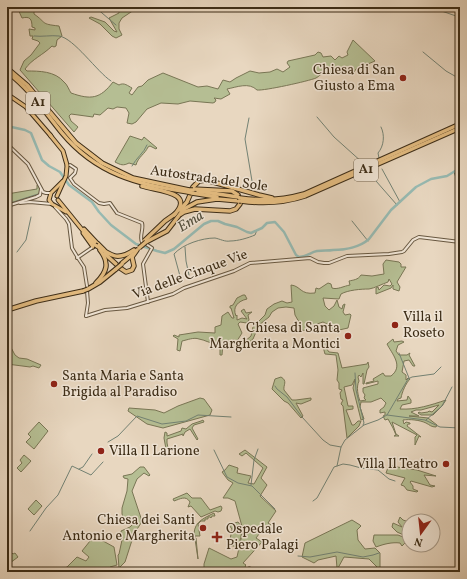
<svg xmlns="http://www.w3.org/2000/svg" width="467" height="579" font-family="Vollkorn,serif">
<rect width="100%" height="100%" fill="#e8d7c0"/>
<filter id="stains"><feTurbulence type="fractalNoise" baseFrequency=".005" numOctaves="4"/><feColorMatrix values="0 0 0 0 .2 0 0 0 0 .09 0 0 0 0 .02 0 0 0 .5 -.17"/></filter>
<radialGradient id="worn" r=".72"><stop offset=".6" stop-color="#630" stop-opacity="0"/><stop offset="1" stop-color="#630" stop-opacity=".3"/></radialGradient>
<g fill="#b5be93" stroke="#797655">
<path d="M17,7H34V14C47,23 40,24 59,26L62,36L57,40L56,46L54,47L52,46C43,55 32,59 25,69L27,71C39,71 55,71 64,82C67,84 69,90 71,93C91,100 100,99 113,82L119,85C124,82 128,86 132,88L129,93L132,95L138,87L142,86L148,80L163,73L198,87L207,86L218,89L223,80L230,82L236,78L250,71L259,73L270,72L277,69L283,72L290,67L287,63L288,61L315,55L318,52L321,53L323,57L331,56L335,60L339,56L342,58L348,55L347,52L353,40L375,61L356,69L354,72L350,74L347,67L331,75L326,69C323,72 320,76 316,78C309,81 264,91 257,90C249,82 237,87 227,89L230,94L221,99L214,98L216,100L215,102L213,103L190,101L178,104L161,103L147,109L136,122L132,124L127,123L129,113L126,108L117,107L113,109L108,108L100,115L94,114L93,117L71,114L69,116L71,121L78,127L74,132L20,70L24,61L31,55L40,43L38,41L32,39L33,36H30L29,29L35,30V28L32,27C32,19 30,16 22,18Z"/>
<path d="M115,7H147L137,8L122,18L119,23V29L122,35L116,38L112,36L100,24L89,18L91,17L105,22L114,31L117,32L109,18L119,13V10Z"/>
<path d="M130,136L142,140L144,137L157,148L156,149L150,146L148,147C145,154 138,157 136,165L129,163C123,166 121,165 115,162Z"/>
<path d="M39,184C40,189 41,193 37,196L7,205V194L37,189V185Z"/>
<path d="M386,260L399,262L401,264V267H406L397,282L400,287L399,291L393,289V285L391,288L376,294V288L378,287L379,290L384,285L390,286L392,284L389,279L388,282C382,284 375,288 369,289C361,289 348,290 341,294L339,299L323,298L325,306L329,310L334,306L337,300L339,307L342,309L343,305L345,304L343,312L345,315L350,314L351,315L348,328L339,330L335,333L329,325L323,322L317,324C313,333 306,330 297,330L296,327L299,322L295,315L294,308L286,307L278,308L272,312L269,317L259,325L253,339L237,352L235,350L251,336L253,327L265,315L267,309L274,304L282,301L287,303L292,302L291,285C301,286 300,295 315,293L316,288L319,289L328,283L331,284L332,288C337,290 344,286 350,285L349,281C353,280 358,280 361,275L372,276L384,274L383,264Z"/>
<path d="M243,295H245L247,299C238,301 232,307 236,316L237,315V320L242,318L247,319L241,311L244,309L246,313L252,312L248,315L249,320L247,323L240,322L238,324L242,333L237,341L233,340L230,344L223,343L222,355H220V349L218,348L211,349V346L216,344C209,343 205,340 199,339C194,337 187,340 182,341L180,351L177,350L178,339L173,336L174,335L179,337V335L198,332L215,333V327L221,325L222,316L228,312L232,318H234L231,308H230V306L233,305L237,298Z"/>
<path d="M393,339L394,342L402,341L404,342L398,345L396,351L399,355H407L410,353L409,355L415,366H413L409,360L404,361L402,372L406,375V380L408,378L410,379C406,383 402,392 401,398L398,399L397,401L407,400L408,396L411,400V403L402,405L400,409C416,410 431,405 446,400L442,406L433,415H421L418,413L419,412L421,413L428,412L429,411L432,412L439,405L421,410H416L411,412L419,416H409L428,418L437,425L436,427C431,427 430,425 426,423C420,420 410,419 403,420L404,424L406,422L410,423V424H408L407,426L421,437L419,436L415,445V437L417,435L392,422L396,434L399,436H394L396,435L393,428L388,419L385,420L383,416L385,415V412L380,413V410L384,407L386,403L381,398L371,402H361L360,407L364,419L361,420L353,388L355,379L352,385L344,387L348,406H353V409L346,410L352,425H354L358,421H361L359,426L347,438L343,406L341,404L343,400L341,399L340,393L342,390L339,389V383L337,380L338,370L336,355L325,354L322,343L326,342V348L329,352L338,353L342,368L367,364L368,362L369,367L367,370L364,384H363V373L361,377L359,375L358,377L359,381C356,387 358,396 360,401L366,400L364,398L365,395L363,392V388L378,384V381L366,384V383L374,381L373,379L383,373L385,376H391C404,366 392,354 387,344Z"/>
<path d="M7,340L15,355L19,358L27,359L41,365L39,368L33,366L30,367L7,364Z"/>
<path d="M281,377C288,381 283,385 284,390L292,400H296L311,398V400L301,404L296,403L303,416L301,418L288,403L284,401L272,389L275,379Z"/>
<path d="M200,398L204,399L212,410L210,415L163,428L147,424L128,411L129,408L155,410L164,413L178,406Z"/>
<path d="M201,421L203,420L204,422L194,425L192,428L198,439L197,440L190,429L185,432L183,436V434L167,439V443L168,448L166,449L164,438L165,432L167,433V436L181,431L182,428L186,429L192,424Z"/>
<path d="M39,422L48,431L34,449L26,442L31,437L28,434Z"/>
<path d="M245,450L267,467L261,478L267,485L260,496L276,511L268,523L271,525L269,527L265,526L256,538L262,542L243,563L246,565L245,566L246,568L237,572H204V564L209,548L231,559L237,557L243,530L235,501L228,498H223L233,483L228,480L222,472L225,470L229,465L238,468L237,473L251,476L248,483L254,484L263,468L246,453L242,456L239,454Z"/>
<path d="M24,455L31,461L21,472L17,468L22,463L20,460Z"/>
<path d="M389,465L392,466L394,465L397,467L417,470L436,476L424,475L430,485L435,486L432,487L411,481L410,482L413,486V489L418,491L417,492L407,490L404,486L401,485L405,478L386,473Z"/>
<path d="M140,467H144L150,475L149,476L144,473L137,479L132,491L141,518V523L134,534L125,562L119,568L118,555L119,554L122,540L121,531L130,527L133,524L132,522L126,524L122,514V508L127,491L128,479L124,478L123,476L132,474Z"/>
<path d="M187,493L192,498H201L210,510L221,506L222,508L221,511L218,512L215,511L201,517L191,506L188,507L190,502C186,495 180,499 174,501L173,499Z"/>
<path d="M36,500L42,506L34,515L28,509Z"/>
<path d="M214,513L215,516H212L211,518L210,517H208V519H205V521H201L198,524L200,536H195L194,538V539L196,538L198,559L195,539H194C193,523 200,520 214,513Z"/>
<path d="M400,517L403,520L409,522V544H407L406,536L397,532L392,527L393,523L402,527L398,522Z"/>
<path d="M352,520L360,525L361,526L357,530L358,540L365,549L375,548L380,553V570L369,559L344,557L338,568H337L336,556L318,560L314,563L302,557L305,543Z"/>
<path d="M238,522C245,529 240,539 238,547L229,545L232,529L229,525Z"/>
<path d="M374,535H398L403,537L405,543L402,546L400,543C392,542 384,544 376,547L373,541Z"/>
<path d="M94,536L114,547L117,565L110,567L105,572H56L67,567L77,557L86,561L89,557L82,551Z"/>
<path d="M10,551L13,554L15,553L18,557L10,563L7,560V554Z"/>
</g>
<g fill="none" stroke-linecap="round" stroke-linejoin="round">
<g stroke="#738274" stroke-width="1">
<path d="M95,7L116,25"/>
<path d="M239,7L245,10"/>
<path d="M430,7L456,16L460,19"/>
<path d="M100,11L147,7"/>
<path d="M34,36C42,37 51,35 59,36C74,38 97,72 111,81"/>
<path d="M423,52L446,71L460,79"/>
<path d="M317,117L334,137L363,163"/>
<path d="M249,118L245,139L252,181V191"/>
<path d="M379,158L378,153C384,146 385,135 381,127"/>
<path d="M132,166C136,158 144,153 147,145"/>
<path d="M382,169L400,202"/>
<path d="M454,172L460,189"/>
<path d="M369,173L397,205"/>
<path d="M7,204L38,194"/>
<path d="M352,221L368,241"/>
<path d="M185,247L186,261L189,275"/>
<path d="M17,252L26,240L31,217"/>
<path d="M180,276L174,254C183,244 202,238 215,238C220,239 225,242 230,241C238,241 248,238 255,235L257,230"/>
<path d="M399,353L409,378"/>
<path d="M355,373L356,390L364,423L363,425"/>
<path d="M275,386L277,389L287,397L302,417L323,440L330,445L341,447"/>
<path d="M387,415L425,420L440,427L460,428"/>
<path d="M426,420L442,406L452,387"/>
<path d="M108,442L118,436L137,416L162,424L186,421L198,415L231,417"/>
<path d="M214,450L227,477L238,483L252,486L275,509"/>
<path d="M337,466L341,447L345,440L364,425L378,420L387,415L408,379L412,377L434,374L441,367"/>
<path d="M79,469L83,467L92,454"/>
<path d="M251,485L254,460L258,449"/>
<path d="M313,501L317,498L334,467L343,464L350,465L361,468L378,470L389,479L395,481"/>
<path d="M30,531L46,508L58,495L72,466L91,475L103,462"/>
<path d="M298,556L310,557L337,552L363,557L373,555L379,553"/>
</g>
<path stroke="#97bab2" stroke-width="2.5" d="M7,126L25,130L31,133L42,160L49,166L60,172L69,185L92,202L99,212L111,225L136,244L157,251L165,253L174,249L204,224L211,221H218L225,224L237,227L247,232L251,233L262,228L267,223L275,222L284,232L296,255L299,257C306,257 311,252 317,251C323,250 328,251 333,250C345,250 360,247 369,239L391,210L416,187L431,179L447,176L460,168"/>
<g stroke="#685841" stroke-width="4">
<g id="minor">
<path d="M7,144L28,164L43,192L46,193H50"/>
<path d="M70,165L76,169L75,173L70,178L74,184L99,203L104,204L110,203L117,213L142,223C144,229 139,236 142,242"/>
<path d="M20,203L30,202L52,204"/>
<path d="M7,206L36,197L40,195L41,189"/>
<path d="M55,207L66,219L69,224L72,248L78,258L84,267L87,286"/>
<path d="M146,244L152,248L143,264L148,302"/>
<path d="M77,258L93,247"/>
<path d="M86,316L105,310L127,308L173,294L184,288L234,271L250,263L310,258L318,262L324,263H329L347,256L389,254L402,252L404,251L413,240L419,237L460,242"/>
<path d="M86,316L88,303L87,291"/>
</g>
</g>
<g stroke="#3d2d17" stroke-width="5">
<g id="major">
<path d="M7,94L26,107L51,136"/>
<path d="M50,135L63,151L67,165"/>
<path d="M63,181L51,193L49,200L52,204L66,212"/>
<path d="M57,196L66,176L67,166"/>
<path d="M58,200L84,232"/>
<path d="M84,229L98,244"/>
<path d="M83,233L93,247"/>
<path d="M240,572L249,569L259,572"/>
</g>
</g>
<g stroke="#3d2d17" stroke-width="5.5">
<g id="highway">
<path d="M7,68L27,85L76,143L102,163L133,178L189,190"/>
<path d="M7,72C29,88 45,112 62,133C96,174 138,185 188,192"/>
<path d="M142,186C158,191 196,192 174,215"/>
<path d="M193,187L199,181L206,180L259,195L272,198"/>
<path d="M193,189L232,191L238,195"/>
<path d="M198,191L238,197"/>
<path d="M192,193L217,197"/>
<path d="M240,198C262,201 283,200 304,194L460,124"/>
<path d="M241,201C263,204 284,203 305,196L460,128"/>
<path d="M180,210L187,202L190,195"/>
<path d="M181,214L184,212L195,209L230,211L236,209L240,204"/>
<path d="M84,232L95,245"/>
<path d="M144,241L165,221L175,214"/>
<path d="M146,242L167,231L184,209L197,202L217,199L239,201"/>
<path d="M98,244L104,250"/>
<path d="M97,246C111,256 118,261 134,250"/>
<path d="M105,254L116,264"/>
<path d="M121,264L133,254"/>
<path d="M120,268L126,272L132,270L134,266L132,257L137,250"/>
<path d="M96,283C107,272 110,263 100,250"/>
<path d="M88,289L100,282L116,269"/>
<path d="M7,310L36,301L83,291"/>
</g>
</g>
<use href="#minor" stroke="#f0e5d6" stroke-width="2"/>
<use href="#major" stroke="#e4bc80" stroke-width="3"/>
<use href="#highway" stroke="#e4bc80" stroke-width="3.5"/>
<g stroke="#3d2d17" stroke-width="5.5" stroke-linecap="butt">
<g id="highway-bridge">
<path d="M189,190H193"/>
<path d="M188,192L192,193"/>
<path d="M238,197L240,198"/>
<path d="M239,201H241"/>
<path d="M95,245L97,246"/>
<path d="M139,248L146,242"/>
<path d="M116,269L122,264"/>
<path d="M83,291L88,289"/>
</g>
</g>
<use href="#highway-bridge" stroke="#e4bc80" stroke-width="3.5"/>
</g>
<g fill="#8f2418" stroke="#f0e5d6" stroke-width="1.5">
<circle cx="403" cy="78" r="4"/>
<circle cx="395" cy="325" r="4"/>
<circle cx="348" cy="336" r="4"/>
<circle cx="54" cy="384" r="4"/>
<circle cx="101" cy="451" r="4"/>
<circle cx="446" cy="464" r="4"/>
<circle cx="203" cy="528" r="4"/>
<path d="M215 531h4v4h4v4h-4v4h-4v-4h-4v-4h4z"/>
</g>
<g text-anchor="middle" dominant-baseline="central" stroke-width="3" stroke-linejoin="round" paint-order="stroke">
<g fill="#f0e5d6" stroke="#736450" stroke-width="1">
<rect x="26" y="92" width="24" height="22" rx="3"/>
<rect x="354" y="159" width="24" height="22" rx="3"/>
</g>
<g font-size="13" font-weight="bold" fill="#3d2d17">
<text x="38" y="103">A1</text>
<text x="366" y="170">A1</text>
</g>
<g font-size="14" fill="#3d2d17" stroke="#f0e5d6" text-anchor="end">
<text x="395" y="70">Chiesa di San<tspan x="395" dy="16">Giusto a Ema</tspan></text>
<text x="403" y="317" text-anchor="start">Villa il<tspan x="403" dy="16">Roseto</tspan></text>
<text x="340" y="328">Chiesa di Santa<tspan x="340" dy="16">Margherita a Montici</tspan></text>
<text x="62" y="376" text-anchor="start">Santa Maria e Santa<tspan x="62" dy="16">Brigida al Paradiso</tspan></text>
<text x="109" y="451" text-anchor="start">Villa Il Larione</text>
<text x="438" y="464">Villa Il Teatro</text>
<text x="195" y="520">Chiesa dei Santi<tspan x="195" dy="16">Antonio e Margherita</tspan></text>
<text x="226" y="529" text-anchor="start">Ospedale<tspan x="226" dy="16">Piero Palagi</tspan></text>
</g>
<g font-size="14" fill="#3d2d17" stroke="#f0e5d6">
<text transform="translate(209 179) rotate(8)">Autostrada del Sole</text>
<text transform="translate(190 275) rotate(-20)">Via delle Cinque Vie</text>
</g>
<g font-size="15" font-style="italic" fill="#54503e" stroke="#f0e5d6">
<text transform="translate(191 222) rotate(-32)">Ema</text>
</g>
</g>
<rect width="467" height="579" fill="none" stroke="#e8d7c0" stroke-width="24"/>
<rect x="8" y="8" width="451" height="563" fill="none" stroke="#3d2d17" stroke-width="2"/>
<rect x="12" y="12" width="443" height="555" fill="none" stroke="#3d2d17"/>
<g transform="translate(421 533) rotate(195)"><circle r="19" fill="#f0e5d6" stroke="#a89b8a"/>
<path d="M0-3L7 15L0 10L-7 15Z" fill="#8f2418"/>
<text y="-6" font-size="11" font-weight="bold" text-anchor="middle" fill="#3d2d17">N</text>
</g>
<rect width="100%" height="100%" filter="url(#stains)"/>
<rect width="100%" height="100%" fill="url(#worn)"/>
</svg>
